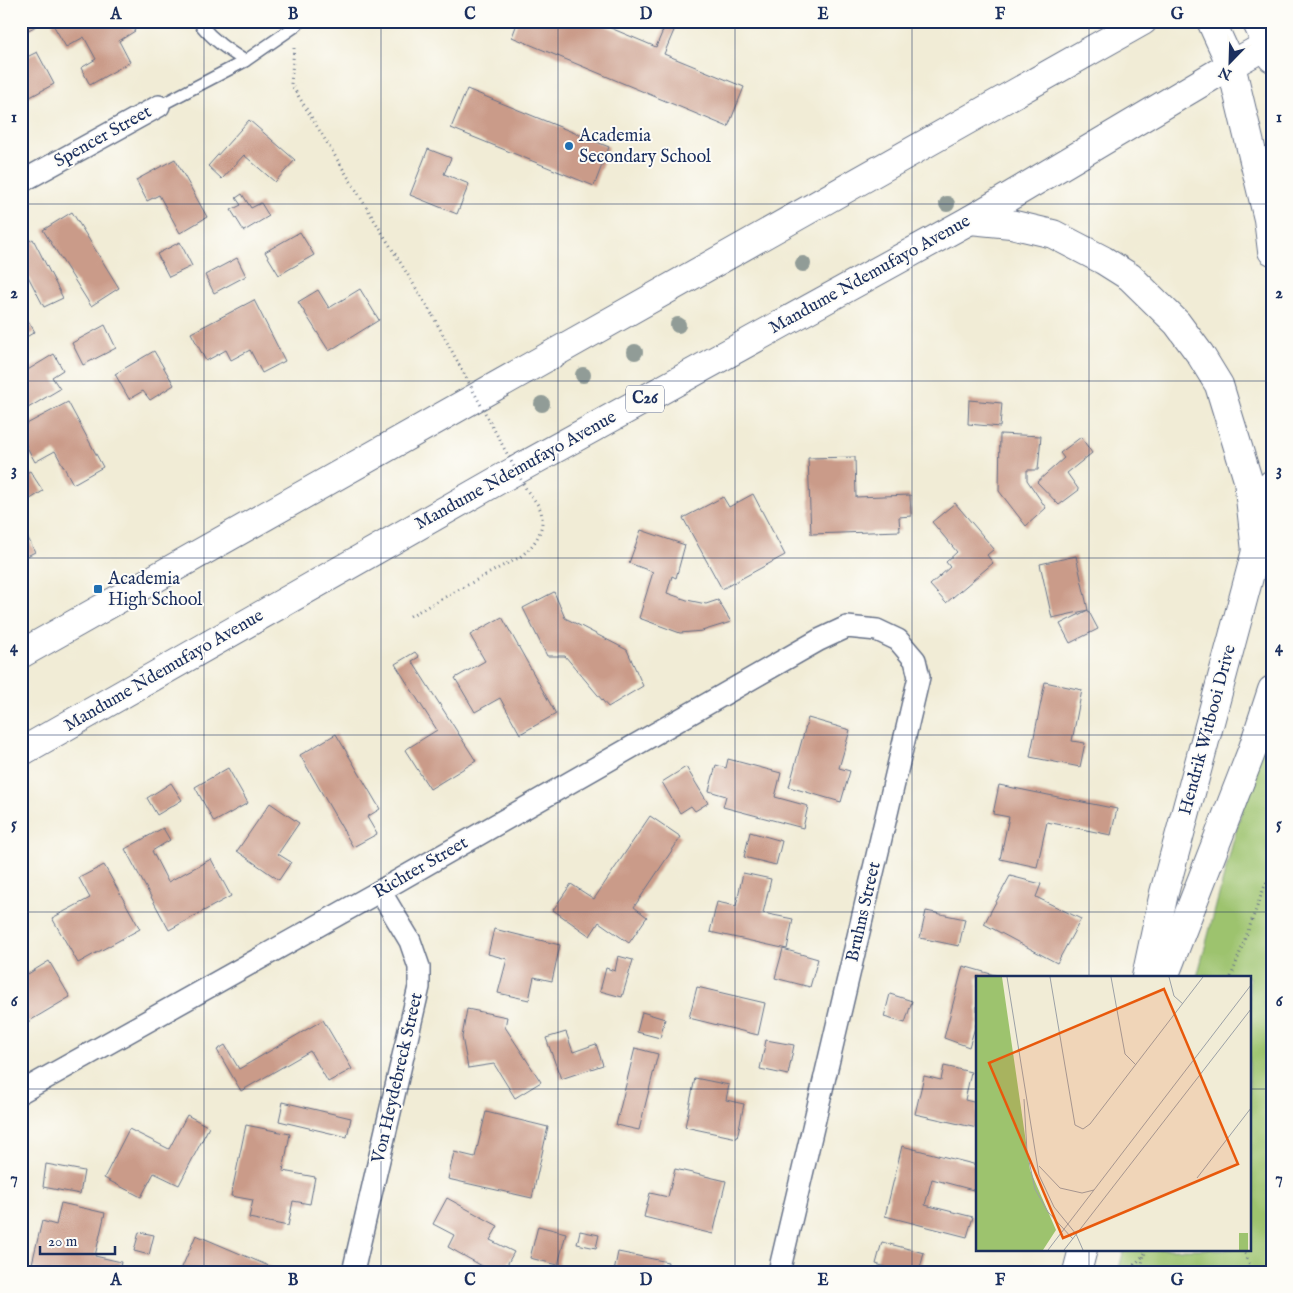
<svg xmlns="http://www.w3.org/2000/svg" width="1293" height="1293" font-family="'IM FELL English',serif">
<rect width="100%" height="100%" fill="#fdfcf7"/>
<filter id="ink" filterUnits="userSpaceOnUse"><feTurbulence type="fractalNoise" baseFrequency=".02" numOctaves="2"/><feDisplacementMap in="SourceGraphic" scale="10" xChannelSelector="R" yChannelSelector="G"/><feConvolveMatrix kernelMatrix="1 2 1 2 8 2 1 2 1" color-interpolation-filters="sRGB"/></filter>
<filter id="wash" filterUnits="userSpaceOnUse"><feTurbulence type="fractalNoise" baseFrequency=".0096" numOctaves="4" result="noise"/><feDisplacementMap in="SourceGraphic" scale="20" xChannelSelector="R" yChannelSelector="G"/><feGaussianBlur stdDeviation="1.12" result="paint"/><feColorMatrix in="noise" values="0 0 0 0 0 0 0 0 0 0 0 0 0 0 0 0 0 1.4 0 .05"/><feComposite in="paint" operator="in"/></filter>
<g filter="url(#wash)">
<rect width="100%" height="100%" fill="#f1ecd6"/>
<path fill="#9dc36e" stroke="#5c7966" d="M1272,696V1272H1118L1124,1249H1249V977H1197Z"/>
<g id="blocks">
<g fill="#ca9b89">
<path d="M21,21H33L36,26L21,34Z"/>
<path d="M55,21H129L135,31L119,41L130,62L90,85L81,68L96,59L84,37L66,47L52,23Z"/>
<path d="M518,21H594L656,47L667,21H678L664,54L744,87L728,127L512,37Z"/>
<path d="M37,52L54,84L21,102V60Z"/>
<path d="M467,89L609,147L594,186L451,128Z"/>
<path d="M249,120L295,160L275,182L244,155L222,179L208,166Z"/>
<path d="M428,149L451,158L444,174L469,184L457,214L410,195Z"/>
<path d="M175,159L207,217L180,233L159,195L147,201L136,180Z"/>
<path d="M242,194L251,208L261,203L269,216L244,231L231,210L241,205L236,198Z"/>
<path d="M72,212L119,288L91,306L43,230Z"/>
<path d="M300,232L314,255L279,275L265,252Z"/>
<path d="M33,239L63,298L44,307L21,263V245Z"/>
<path d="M180,242L192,266L169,277L157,254Z"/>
<path d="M237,258L246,276L214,293L205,275Z"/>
<path d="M360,289L379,320L329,351L298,302L318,290L329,308Z"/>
<path d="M254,300L285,361L262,373L250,350L231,360L226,350L206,361L191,333Z"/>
<path d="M21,309L35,332L21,340Z"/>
<path d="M105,325L116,348L83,365L72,343Z"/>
<path d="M154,351L174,385L150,400L143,391L129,399L115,374Z"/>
<path d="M54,354L63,370L52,377L60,389L28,408L21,396V374Z"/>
<path d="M969,400L1002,403L1000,427L968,424Z"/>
<path d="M68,402L103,467L73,484L55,451L35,462L21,436V427Z"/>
<path d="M1000,434L1041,436L1038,470H1027V480L1046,508L1026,526L999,491Z"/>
<path d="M1081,437L1092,453L1067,473L1079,490L1059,505L1037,482L1064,458L1060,453Z"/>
<path d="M855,457L856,497L910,495L911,516L899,517L900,531L811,534L808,458Z"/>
<path d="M30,471L43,491L24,503L21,499V476Z"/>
<path d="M753,494L785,555L722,589L683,518L723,497L729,507Z"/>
<path d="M955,503L994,549L987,555L993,563L946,603L930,585L950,567L946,562L957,552L932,522Z"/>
<path d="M641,530L685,545L676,578L672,576L667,593L687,600L706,604L718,600L731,622L702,631L680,633L639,618L653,572L629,563Z"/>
<path d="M25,532L35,552L21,559V534Z"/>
<path d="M1076,556L1088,610L1098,629L1070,643L1060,624L1088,610L1052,618L1040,564Z"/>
<path d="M554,592L565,618L627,650L643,686L608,707L565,656H547L523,608Z"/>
<path d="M502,617L556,714L520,734L500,698L475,712L455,678L485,661L470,635Z"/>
<path d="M415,652L419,657L412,661L476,761L430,789L405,750L437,730L395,664Z"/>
<path d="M1045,682L1082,690L1072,741L1085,743L1080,767L1030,757Z"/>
<path d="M808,718L850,730L839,768L850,771L841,802L789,787Z"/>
<path d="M336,734L380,809L367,817L377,834L353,847L300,755Z"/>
<path d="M728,759L781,773L775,797L808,806L803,828L723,807L726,796L709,791L716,765L726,768Z"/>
<path d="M686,767L708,803L695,811L691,806L680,813L662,782Z"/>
<path d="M228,768L248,803L214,822L195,787Z"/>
<path d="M171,783L182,800L157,815L147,798Z"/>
<path d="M999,785L1117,809L1111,835L1047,822L1037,867L1000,859L1009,817L993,814Z"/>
<path d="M270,803L299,823L278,854L291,862L279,880L237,851Z"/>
<path d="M650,816L681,837L634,907L647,917L629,943L599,922L590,936L553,910L571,884L594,899Z"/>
<path d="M163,828L170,840L152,851L168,882L211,859L231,896L169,930L125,849Z"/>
<path d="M750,832L782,841L776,865L744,857Z"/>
<path d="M104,865L140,929L78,963L52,918L90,898L79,878Z"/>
<path d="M743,873L771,879L763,913L793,919L787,949L710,932L717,902L736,906Z"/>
<path d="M1010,876L1041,884L1036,897L1081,919L1057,963L984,924Z"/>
<path d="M926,911L965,919L959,946L920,938Z"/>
<path d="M494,929L560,945L552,981L534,977L529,1000L498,993L507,959L488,954Z"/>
<path d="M783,949L818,959L810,987L775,978Z"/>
<path d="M618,956L633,960L622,997L600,991L606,968L615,971Z"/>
<path d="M49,961L70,997L21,1026V962L28,974Z"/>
<path d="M963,966L998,976L977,977V1021L969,1047L944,1038Z"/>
<path d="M697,987L765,1003L758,1035L689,1018Z"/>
<path d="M890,994L912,1001L905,1023L884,1017Z"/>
<path d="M467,1009L507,1017L505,1027L541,1082L515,1098L494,1064L468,1068L462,1037Z"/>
<path d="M642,1012L665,1019L660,1038L637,1032Z"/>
<path d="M323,1020L352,1069L328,1082L310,1051L241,1091L217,1050L225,1045L239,1069Z"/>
<path d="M566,1032L573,1052L596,1044L603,1065L561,1079L546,1038Z"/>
<path d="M766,1040L794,1045L788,1075L760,1069Z"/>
<path d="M635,1048L658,1054L639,1130L616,1125Z"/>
<path d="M944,1066L971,1072L965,1100L977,1103V1128L915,1114L924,1076L941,1080Z"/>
<path d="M695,1078L729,1085L726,1100L744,1104L737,1138L685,1127Z"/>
<path d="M283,1102L351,1118L347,1137L279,1121Z"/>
<path d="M486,1112L548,1127L532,1198L448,1179L454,1152L475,1157Z"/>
<path d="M187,1115L209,1127L179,1185L154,1173L141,1197L104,1178L129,1129L169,1149Z"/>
<path d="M246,1125L290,1134L283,1171L315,1177L310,1204L293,1201L288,1226L249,1218L253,1200L231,1196Z"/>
<path d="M902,1146L977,1165V1191L932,1179L925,1205L973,1217L967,1237L885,1216Z"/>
<path d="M46,1164L84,1171L80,1194L43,1187Z"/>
<path d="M675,1169L726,1181L713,1234L644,1217L650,1193L668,1197Z"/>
<path d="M447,1198L498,1226L490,1240L514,1252L503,1272H493L448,1247L454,1235L433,1224Z"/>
<path d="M61,1203L105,1213L95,1256L121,1262L119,1272H45L31,1268L42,1221L56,1225Z"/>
<path d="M538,1226L566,1233L558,1265L530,1258Z"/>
<path d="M580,1231L599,1235L596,1248L577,1244Z"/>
<path d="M139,1232L154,1235L149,1255L134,1251Z"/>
<path d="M196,1235L283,1272H180Z"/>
<path d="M882,1242L924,1253L919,1272H895V1270L876,1264Z"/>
<path d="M618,1252L668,1262L666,1272H614Z"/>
</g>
</g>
</g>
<g filter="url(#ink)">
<use href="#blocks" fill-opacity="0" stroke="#667188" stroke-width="1"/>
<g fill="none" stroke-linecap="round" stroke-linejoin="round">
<g stroke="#667188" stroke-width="14">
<g id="lane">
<path d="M201,25C214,41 228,50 245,61"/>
<path d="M159,106L245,61L297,25"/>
</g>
</g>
<g stroke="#667188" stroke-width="24">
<g id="street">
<path d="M21,182L159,106"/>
<path d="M21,1092L380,891L819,640L847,627L877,630L898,640L915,660L919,677L779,1272"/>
<path d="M353,1272L419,987V967L410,941L380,891"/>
</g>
</g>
<g stroke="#667188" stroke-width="30">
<g id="secondary">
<path d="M1211,21L1231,65L1268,219L1272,251"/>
<path d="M1256,21L1267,44L1272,58"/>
<path d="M1146,977L1164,893L1256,551L1272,484"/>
<path d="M1164,977L1253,748L1272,690"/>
<path d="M1077,1272L1083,1249"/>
</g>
</g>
<g stroke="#667188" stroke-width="30">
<g id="primary">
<path d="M970,220L1011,224L1053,234L1103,260L1130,277L1177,323L1200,354L1219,385L1248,480L1256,551"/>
<path d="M21,654L1143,21"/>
<path d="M21,752L502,478L970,220L1231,65L1272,42"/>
</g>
</g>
<g stroke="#667188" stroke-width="3" stroke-dasharray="1 4" stroke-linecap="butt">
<path d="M294,48L291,84L433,316"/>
<path d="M410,616L508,563"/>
<path d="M1231,977L1265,885L1272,875"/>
<path d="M1243,1249L1253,1272"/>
<path d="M1127,1272L1144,1255L1147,1249"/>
<path d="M1140,1272L1144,1255"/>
</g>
<use href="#lane" stroke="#fff" stroke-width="11"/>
<use href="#street" stroke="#fff" stroke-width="21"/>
<use href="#secondary" stroke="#fff" stroke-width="28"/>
<use href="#primary" stroke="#fff" stroke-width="28"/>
<path stroke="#667188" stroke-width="3" stroke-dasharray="1 4" stroke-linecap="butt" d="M433,316L526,489C530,495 537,502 540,509C549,531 528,556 508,563"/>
</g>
<g fill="#919c97">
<circle cx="947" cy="204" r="8"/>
<circle cx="803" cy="264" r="8"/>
<circle cx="678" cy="325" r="8"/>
<circle cx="635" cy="352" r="8"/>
<circle cx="583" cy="375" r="8"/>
<circle cx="542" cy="404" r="8"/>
</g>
</g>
<path fill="none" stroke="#1b2f5e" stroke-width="1" stroke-opacity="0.55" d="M204,21V1272M381,21V1272M558,21V1272M735,21V1272M912,21V1272M1089,21V977M21,204H1272M21,381H1272M21,558H1272M21,735H1272M21,912H1272M21,1089H977M1249,1089H1272M1089,1249V1272"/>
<g fill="#1f6fb2" stroke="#fdfcf7" stroke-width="2">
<circle cx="569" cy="146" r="5"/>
<rect x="93" y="584" width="10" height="10" rx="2.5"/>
</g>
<g text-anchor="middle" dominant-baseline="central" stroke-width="4" stroke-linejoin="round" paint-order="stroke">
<rect fill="#fdfcf7" stroke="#5f6c8c" stroke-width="1" x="626" y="385.5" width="38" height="27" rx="4"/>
<g font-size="16" font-weight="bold" fill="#1b2f5e">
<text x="645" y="399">C26</text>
</g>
<g font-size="18" fill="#1b2f5e" stroke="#fdfcf7" text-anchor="start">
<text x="579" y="136">Academia<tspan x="579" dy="21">Secondary School</tspan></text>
<text x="108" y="579">Academia<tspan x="108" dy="21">High School</tspan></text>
</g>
<g font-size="18" fill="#1b2f5e" stroke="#fdfcf7">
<text transform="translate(103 137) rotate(-29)">Spencer Street</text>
<text transform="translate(870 275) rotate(-29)">Mandume Ndemufayo Avenue</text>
<text transform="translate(516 471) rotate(-29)">Mandume Ndemufayo Avenue</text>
<text transform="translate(164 671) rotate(-30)">Mandume Ndemufayo Avenue</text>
<text transform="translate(1208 730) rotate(-75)">Hendrik Witbooi Drive</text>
<text transform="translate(421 868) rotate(-30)">Richter Street</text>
<text transform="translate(864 912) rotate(-77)">Bruhns Street</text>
<text transform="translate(398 1078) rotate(-77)">Von Heydebreck Street</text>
</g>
</g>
<g transform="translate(976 976)">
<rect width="275" height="275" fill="#f1ecd6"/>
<path d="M0,1H26L54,194L80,254L67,274H0ZM263,257H272V274H263Z" fill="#9dc36e"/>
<path fill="none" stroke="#9ba0a6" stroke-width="1" d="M31,1L63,199L78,231L100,258M74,1L99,149L107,153L114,148L227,1M135,1L149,78L160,89M193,1L198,20L207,28M48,123L51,176L59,213L72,236L97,263M63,190L84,212L106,217L118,214M221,202L275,132M100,258L107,274M72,274L275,9M88,274L275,33"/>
<path fill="#e8590c" fill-opacity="0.15" stroke="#e8590c" stroke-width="2.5" d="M188,13L262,188L87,262L13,87Z"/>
<rect width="275" height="275" fill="none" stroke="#1b2f5e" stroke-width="2.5"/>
</g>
<rect width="1293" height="1293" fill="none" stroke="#fdfcf7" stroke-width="55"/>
<g transform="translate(1230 62) rotate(203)" stroke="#fdfcf7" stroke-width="4" paint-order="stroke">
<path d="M0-4L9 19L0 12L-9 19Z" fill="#1b2f5e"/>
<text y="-8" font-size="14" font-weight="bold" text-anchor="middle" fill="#1b2f5e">N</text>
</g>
<path d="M40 1246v8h75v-8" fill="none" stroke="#1b2f5e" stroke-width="2.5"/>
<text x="48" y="1246" font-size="15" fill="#1b2f5e" stroke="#fdfcf7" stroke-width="4" paint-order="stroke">20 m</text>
<rect x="28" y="28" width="1238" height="1238" fill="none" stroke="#1b2f5e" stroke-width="2"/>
<g font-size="16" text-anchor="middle" font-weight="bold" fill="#1b2f5e">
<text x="116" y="19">A</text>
<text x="293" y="19">B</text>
<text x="470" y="19">C</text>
<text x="646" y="19">D</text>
<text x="823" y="19">E</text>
<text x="1000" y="19">F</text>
<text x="1177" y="19">G</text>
<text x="14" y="122">1</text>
<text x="1279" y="122">1</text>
<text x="14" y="298">2</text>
<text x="1279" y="298">2</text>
<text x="14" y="475">3</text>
<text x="1279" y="475">3</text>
<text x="14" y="652">4</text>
<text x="1279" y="652">4</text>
<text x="14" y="829">5</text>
<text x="1279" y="829">5</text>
<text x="14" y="1006">6</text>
<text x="1279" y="1006">6</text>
<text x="14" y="1183">7</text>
<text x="1279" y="1183">7</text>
<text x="116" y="1285">A</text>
<text x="293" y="1285">B</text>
<text x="470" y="1285">C</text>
<text x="646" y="1285">D</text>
<text x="823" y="1285">E</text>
<text x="1000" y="1285">F</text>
<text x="1177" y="1285">G</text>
</g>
</svg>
